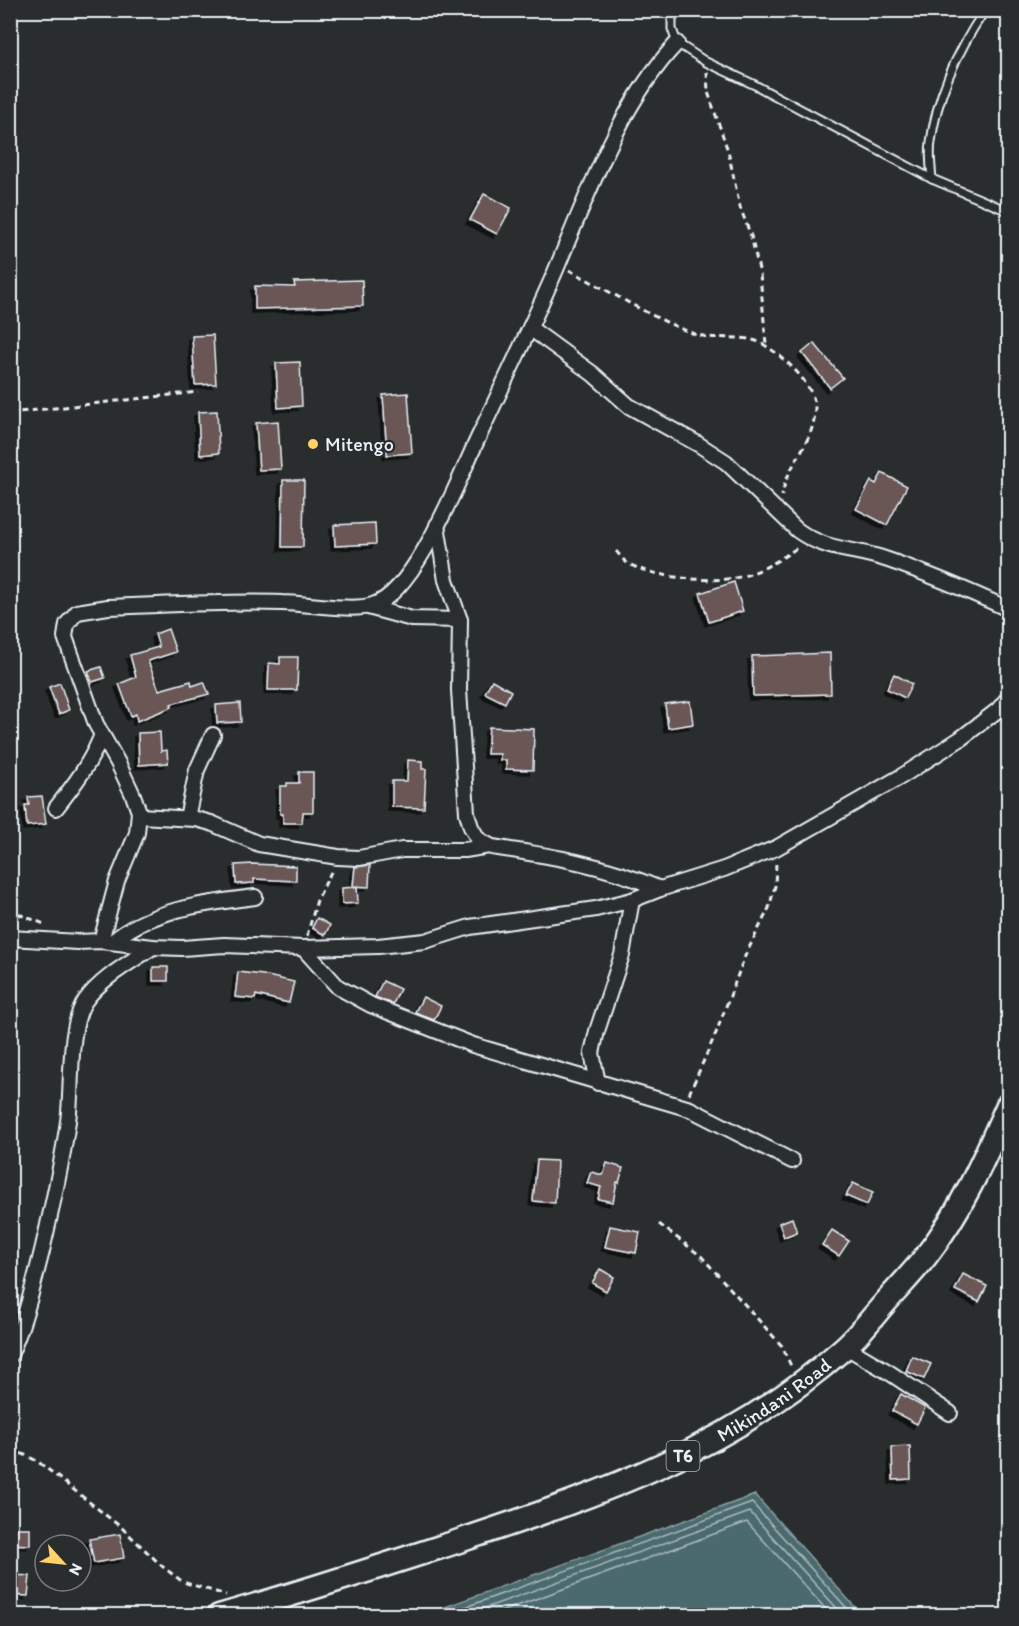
<svg xmlns="http://www.w3.org/2000/svg" width="1019" height="1626" font-family="Itim,sans-serif">
<defs>
<filter id="shadow"><feDropShadow dx="-4" dy="4" stdDeviation="0" flood-color="#0009"/></filter>
</defs>
<rect width="100%" height="100%" fill="#2a2d2e"/>
<filter id="ink" filterUnits="userSpaceOnUse"><feTurbulence type="fractalNoise" baseFrequency=".0167" numOctaves="2"/><feDisplacementMap in="SourceGraphic" scale="12" xChannelSelector="R" yChannelSelector="G"/><feConvolveMatrix kernelMatrix="1 2 1 2 8 2 1 2 1" color-interpolation-filters="sRGB"/></filter>
<g filter="url(#ink)">
<path fill="#4c6a6e" stroke="#8aa0a5" stroke-width="1.5" d="M755,1495L862,1615H423Z"/>
<g fill="none" stroke-linecap="round" stroke-linejoin="round">
<g stroke="#aabbc1" stroke-width="1.5">
<path d="M441,1616L752,1503L854,1616"/>
<path d="M463,1616L750,1512L844,1616"/>
<path d="M489,1616L747,1522L832,1616"/>
</g>
</g>
<g fill="#695755" stroke="#e8f1f8" stroke-width="1.5" filter="url(#shadow)">
<path d="M484,194L511,208L497,234L470,220Z"/>
<path d="M362,280L363,306L255,309V286L295,287L294,282Z"/>
<path d="M213,335L216,384L195,385L192,336Z"/>
<path d="M814,343L843,378L830,388L802,353Z"/>
<path d="M300,362L302,406L278,408L276,363Z"/>
<path d="M408,393L412,453L387,455L383,395Z"/>
<path d="M217,411L219,453L200,455L198,412Z"/>
<path d="M278,421L281,469L259,470L256,423Z"/>
<path d="M882,473L907,486L887,525L856,509L871,481L876,484Z"/>
<path d="M283,480H304L303,547H282Z"/>
<path d="M375,523L376,544L335,546L334,525Z"/>
<path d="M734,582L743,611L709,622L700,593Z"/>
<path d="M168,629L176,652L148,661L159,690L191,681L192,686L204,682L209,694L171,704L172,707L137,721L136,714L131,716L119,684L136,677L130,655L159,647L155,634Z"/>
<path d="M830,653L831,694L753,696L752,656Z"/>
<path d="M280,657H298L297,690H268L269,663L280,664Z"/>
<path d="M101,667L105,678L92,682L88,671Z"/>
<path d="M894,674L912,684L905,698L887,689Z"/>
<path d="M492,680L511,691L505,703L485,693Z"/>
<path d="M60,683L69,710L59,714L49,687Z"/>
<path d="M690,701L693,724L668,728L665,704Z"/>
<path d="M240,703L241,722L217,723L216,705Z"/>
<path d="M489,727L534,729L533,770L506,769V760H500V754H487Z"/>
<path d="M160,732L161,751L167,750L168,763L139,765L138,733Z"/>
<path d="M408,760L422,761V769H426L424,808L392,807V781H407Z"/>
<path d="M299,772H313V812H303L302,823H283V814H280V786H287V783H299Z"/>
<path d="M42,796L46,824L27,826L25,805H29L28,797Z"/>
<path d="M253,864L296,866V881L254,879V883L236,884L235,865Z"/>
<path d="M370,865L369,887L353,886L355,867Z"/>
<path d="M357,887L358,903L342,904V888Z"/>
<path d="M317,918L330,925L325,935L312,928Z"/>
<rect x="153" y="967" width="15" height="14"/>
<path d="M238,972L263,975L294,982L289,1003L256,995L255,999L235,997Z"/>
<path d="M383,981L400,989L393,1004L375,997Z"/>
<path d="M423,997L441,1006L434,1020L415,1012Z"/>
<path d="M537,1160L557,1161L555,1203L533,1201Z"/>
<path d="M607,1163L623,1168L619,1183L617,1182L613,1202L598,1199L601,1187L587,1183L591,1172L603,1175Z"/>
<path d="M853,1183L873,1192L867,1205L846,1196Z"/>
<path d="M792,1218L797,1232L784,1237L779,1223Z"/>
<path d="M610,1226L640,1232L636,1253L605,1247Z"/>
<path d="M832,1230L849,1241L839,1256L822,1245Z"/>
<path d="M600,1269L614,1277L606,1291L592,1283Z"/>
<path d="M963,1274L987,1286L979,1302L955,1290Z"/>
<path d="M912,1356L931,1364L924,1379L906,1371Z"/>
<path d="M901,1394L925,1408L917,1424L892,1411Z"/>
<path d="M910,1446L911,1479L893,1480L892,1447Z"/>
<path d="M10,1528H30V1545L10,1544Z"/>
<path d="M120,1534L124,1558L94,1563L89,1539Z"/>
<path d="M13,1575L30,1576L28,1596L11,1595Z"/>
</g>
<g fill="none" stroke-linecap="round" stroke-linejoin="round">
<g stroke="#e8f1f8" stroke-width="11">
<g id="service">
<path d="M672,10V29L677,43L706,62L755,85L932,179L1008,211"/>
<path d="M932,179C931,167 929,154 931,142C937,94 958,50 985,10"/>
</g>
</g>
<g stroke="#e8f1f8" stroke-width="18">
<g id="minor">
<path d="M530,328L593,374L629,406L698,444L726,462L797,530C827,552 854,548 888,560C929,574 969,591 1008,609"/>
<path d="M437,525L446,580L460,620L459,690L467,813L471,827L478,839L492,847C552,856 603,864 660,889"/>
<path d="M368,607L412,619L460,620"/>
<path d="M56,808C74,785 90,764 101,737"/>
<path d="M139,816L196,819L211,823L259,844L338,857L359,858L402,850H465L489,846"/>
<path d="M187,818L197,770L213,735"/>
<path d="M10,938L78,942L101,941L153,947L182,948L224,945L303,948L378,946L425,941L470,927L596,909L632,900L660,889L724,869L776,848L902,776L960,739L998,710L1008,698"/>
<path d="M101,941L117,881L137,833L139,812L133,795L118,763L96,724L65,637L67,624L77,612L108,607C166,605 224,601 282,603C306,603 352,612 373,605C417,591 460,475 480,434C505,380 531,327 555,272C587,196 620,103 677,43"/>
<path d="M112,942C151,909 206,903 255,897"/>
<path d="M303,948L338,987L371,1005L473,1045L690,1109L792,1161"/>
<path d="M598,1083L592,1053L597,1031L622,955L632,900"/>
<path d="M846,1347L890,1373L950,1413"/>
<path d="M10,1355C25,1322 33,1286 42,1251C52,1208 62,1165 68,1121C73,1087 67,1029 85,1001C101,978 131,962 153,947"/>
</g>
</g>
<g stroke="#e8f1f8" stroke-width="27">
<g id="trunk">
<path id="s1" d="M219,1616C300,1593 379,1567 459,1541C600,1494 731,1449 844,1348C859,1335 871,1319 884,1304C898,1288 913,1273 926,1256C962,1210 985,1157 1008,1105"/>
</g>
</g>
<g stroke="#e8f1f8" stroke-width="3" stroke-dasharray="6 4.5" stroke-linecap="butt">
<path d="M707,72L708,92L728,151L740,207L751,236L760,274L766,345"/>
<path d="M569,270C610,291 651,318 695,334C717,342 746,332 766,346C785,358 814,384 815,408C816,441 786,465 782,496"/>
<path d="M10,413L198,392"/>
<path d="M616,551C619,554 622,559 626,562C648,577 709,583 735,578C757,574 780,560 798,547"/>
<path d="M10,907L21,915L47,925"/>
<path d="M307,936L317,900L332,870"/>
<path d="M689,1094L716,1033L745,956L769,908L775,886L776,863"/>
<path d="M659,1224L701,1256L782,1346L791,1366"/>
<path d="M10,1453L23,1454L37,1461L50,1471L122,1528L163,1567L183,1582L226,1595"/>
</g>
<use href="#service" stroke="#2a2d2e" stroke-width="7"/>
<use href="#minor" stroke="#2a2d2e" stroke-width="14"/>
<use href="#trunk" stroke="#2a2d2e" stroke-width="22"/>
</g>
</g>
<circle fill="#ffd166" stroke="#2a2d2e" stroke-width="2" cx="313" cy="444" r="6"/>
<g text-anchor="middle" dominant-baseline="central" stroke-width="4.5" stroke-linejoin="round" paint-order="stroke">
<rect fill="#2a2d2e" stroke="#afb6bb" stroke-width="1.5" x="666.5" y="1441" width="33" height="30" rx="4.5"/>
<g font-size="18" font-weight="bold" fill="#e8f1f8">
<text x="683" y="1456">T6</text>
</g>
<g font-size="20" fill="#e8f1f8" stroke="#2a2d2e" text-anchor="start">
<text x="325" y="444">Mitengo</text>
</g>
<g font-size="20" fill="#e8f1f8" stroke="#2a2d2e">
<text stroke="none"><textPath href="#s1" startOffset="598">Mikindani Road</textPath></text>
</g>
</g>
<rect width="1019" height="1626" fill="none" stroke="#2a2d2e" stroke-width="36"/>
<rect x="18" y="18" width="983" height="1590" fill="none" stroke="#e8f1f8" stroke-width="2" filter="url(#ink)"/>
<g transform="translate(63 1563) rotate(117)"><circle r="28" fill="#2a2d2e" stroke="#767b7f" stroke-width="1.5"/>
<path d="M0-4.5L10 22L0 15L-10 22Z" fill="#ffd166"/>
<text y="-9" font-size="16" font-weight="bold" text-anchor="middle" fill="#e8f1f8">N</text>
</g>
</svg>
